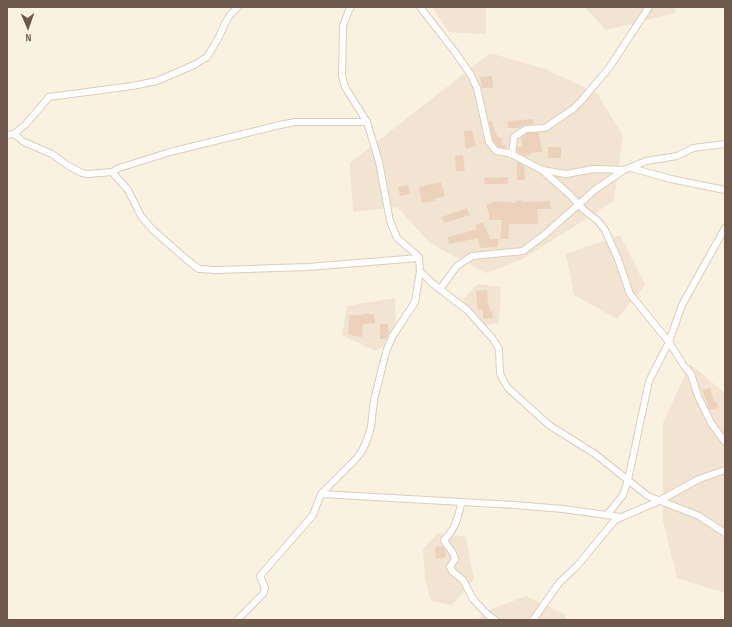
<svg xmlns="http://www.w3.org/2000/svg" width="732" height="627" font-family="'Sofia Sans Condensed',sans-serif">
<rect width="100%" height="100%" fill="#faf2e1"/>
<g fill="#f1e4d1">
<path d="M432,7H486V34L449,32Z"/>
<path d="M585,7H675V13L606,30Z"/>
<path d="M490,53L545,69L597,93L623,136L614,201L523,259L486,273L430,243L397,207L353,212L350,163Z"/>
<path d="M620,235L645,285L617,319L574,295L566,254Z"/>
<path d="M478,284L501,287L499,323L476,327L463,299Z"/>
<path d="M395,298L396,342L375,351L342,335L347,306Z"/>
<path d="M690,364L725,393V593L677,578L663,521V423Z"/>
<path d="M438,533L466,537L474,579L452,605L431,601L425,580L423,549Z"/>
<path d="M526,596L565,614V620H477L489,610Z"/>
</g>
<g fill="#edd2bb">
<path d="M492,76L493,88H482L480,77Z"/>
<path d="M533,119V124L525,125L519,128H508V121Z"/>
<path d="M489,121H492L495,132H496L498,138H501L502,145H506V148L498,147L493,140Z"/>
<path d="M472,130L476,146L466,149L464,141H465L464,131Z"/>
<path d="M527,133H539L542,152L530,153V155L524,156L517,152V147H522L521,138Z"/>
<rect x="548" y="147" width="13" height="11"/>
<path d="M463,155L465,171H456L455,156Z"/>
<path d="M517,162L524,166L525,180H517Z"/>
<path d="M485,177L500,178V177H508V184H484Z"/>
<path d="M441,182L445,196L434,199L435,201L422,203L419,187Z"/>
<path d="M408,185L410,194L400,196L398,187Z"/>
<path d="M523,200V202L550,201L551,209H537L538,224H509L508,239H500L502,220H489V214L486,205L495,201L516,203V201Z"/>
<path d="M467,208L470,215L444,223L442,217Z"/>
<path d="M483,222L490,239H498V247L480,248L478,238L449,244L448,237L477,229L475,225Z"/>
<path d="M487,290L488,303L490,311H492L493,318L483,319V309L478,310L476,291Z"/>
<path d="M363,314H374L375,323L363,324L362,337L348,335L349,315H363Z"/>
<path d="M380,324H388L389,334L386,339H380Z"/>
<path d="M710,388L714,402L716,401L718,408L710,410L702,390Z"/>
<path d="M442,546L445,550L446,557L436,559L435,547Z"/>
</g>
<g fill="none" stroke-linecap="round" stroke-linejoin="round">
<g stroke="#ddcebe" stroke-width="8">
<g id="street">
<path d="M420,7L455,52L471,75L477,88L489,142L496,151L509,153L542,170L566,174L594,169L624,170L646,161L677,156L693,148L725,144"/>
<path d="M14,134L24,142L52,154L67,165L82,173L88,174L112,172L119,168L170,152L280,125L295,122H367"/>
<path d="M7,135L14,134L26,124L49,97L132,86L157,81L194,65L207,57L219,37L225,23L230,15L238,7"/>
<path d="M512,155L514,137L526,129L545,128L573,109L581,101L609,68L649,7"/>
<path d="M631,168L671,179L725,190"/>
<path d="M543,171L569,194L584,210L598,221L605,230L618,259L630,294L669,342L684,366L691,374L698,396L711,423L725,442"/>
<path d="M112,172L128,190L141,216L153,230L186,259L199,269L216,270L308,267L419,258"/>
<path d="M420,271L432,283L467,310L493,339L499,349L500,373L503,380L508,388L549,425L595,454L648,496L699,516L725,533"/>
<path d="M440,289L457,266L472,256L523,251L544,235L596,189L624,170"/>
<path d="M321,494L515,505L563,509L621,517"/>
<path d="M461,503C459,516 454,531 444,540C448,549 453,549 455,559L450,567L452,571L463,580L473,599L488,615L495,620"/>
<path d="M607,515L623,495L628,480L649,381L669,342L682,305L725,228"/>
<path d="M237,620L263,594L265,588L260,576L313,515L321,494L354,461L362,451L367,440L371,427L374,400L386,352L392,337L415,302L420,271L419,258L417,255L397,238L390,221L379,162L367,122L345,87L342,76L343,26L349,10L351,7"/>
<path d="M533,620L559,583L577,566L615,520L659,501L699,479L725,470"/>
</g>
</g>
<use href="#street" stroke="#fff" stroke-width="6"/>
</g>
<rect width="732" height="627" fill="none" stroke="#6f594a" stroke-width="16"/>
<g transform="translate(28 28) rotate(178)" stroke="#fdf6e7" stroke-width="3" paint-order="stroke">
<path d="M0-3L7 15L0 10L-7 15Z" fill="#6f594a"/>
<text y="-6" font-size="11" font-weight="bold" text-anchor="middle" fill="#6f594a">N</text>
</g>
</svg>
